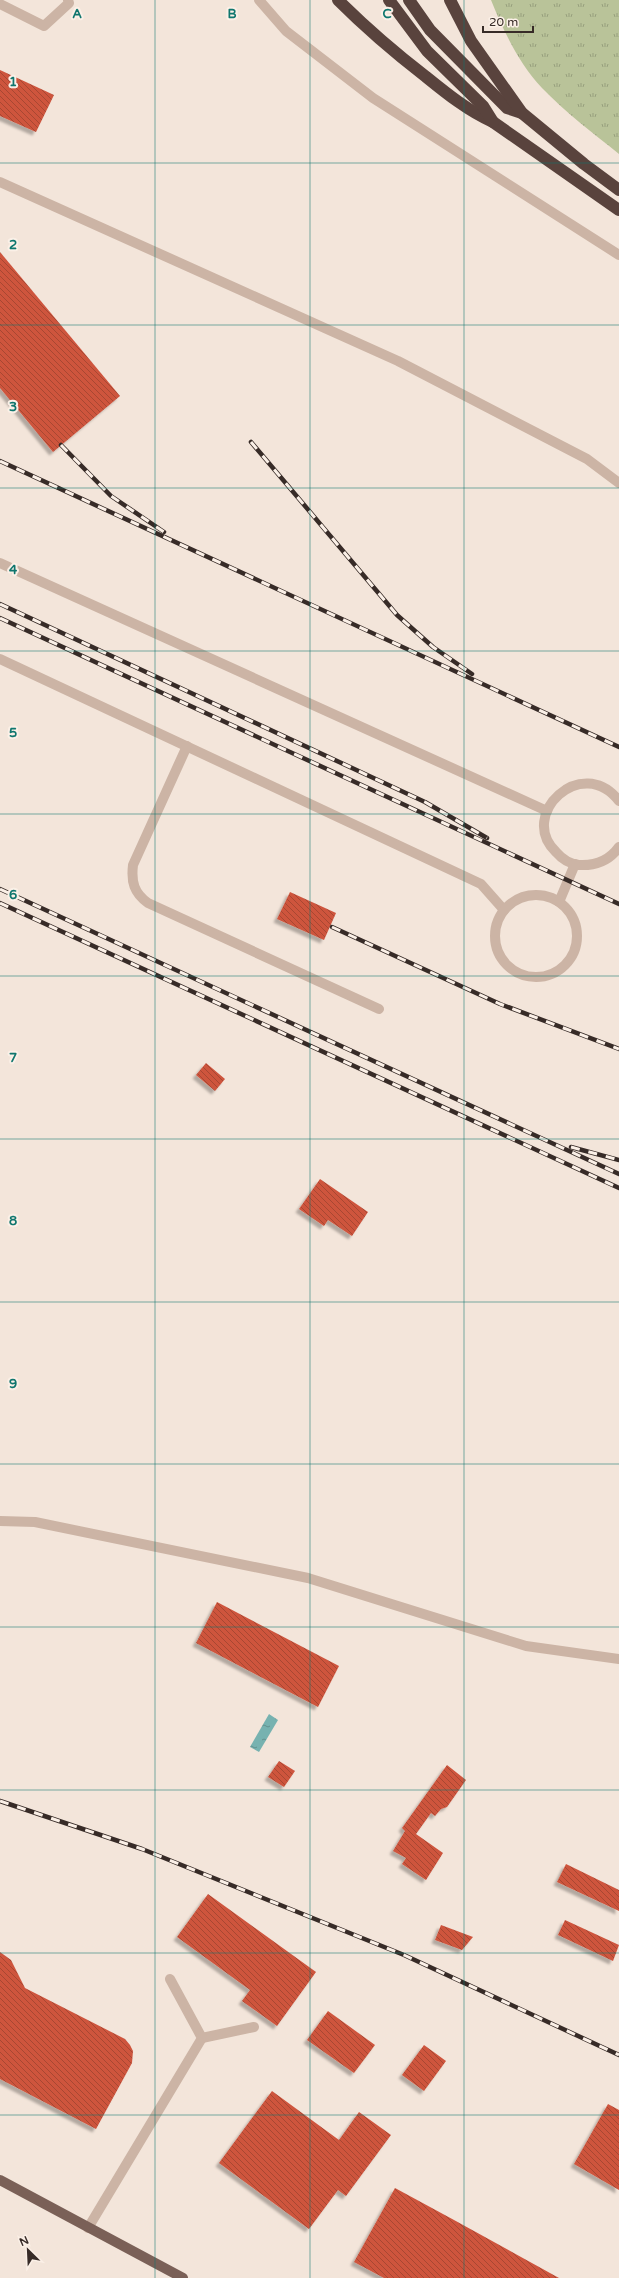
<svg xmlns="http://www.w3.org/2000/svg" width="619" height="2278" font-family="'Varela Round',sans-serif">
<defs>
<pattern id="grass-tufts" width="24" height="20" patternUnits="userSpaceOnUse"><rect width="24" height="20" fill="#b9c399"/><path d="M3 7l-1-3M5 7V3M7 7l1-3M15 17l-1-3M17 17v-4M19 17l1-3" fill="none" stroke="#979f7d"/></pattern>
<pattern id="water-ripples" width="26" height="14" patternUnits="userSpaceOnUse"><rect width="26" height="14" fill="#77b2b0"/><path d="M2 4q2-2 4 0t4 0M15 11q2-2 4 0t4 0" fill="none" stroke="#62918f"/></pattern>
<pattern id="building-back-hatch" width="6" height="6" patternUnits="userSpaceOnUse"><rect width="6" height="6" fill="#ce543d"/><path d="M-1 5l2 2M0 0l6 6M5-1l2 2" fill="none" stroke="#a84633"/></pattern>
<filter id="shadow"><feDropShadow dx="-3.5" dy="3.5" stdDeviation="1" flood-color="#0004"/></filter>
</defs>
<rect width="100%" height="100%" fill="#f3e5da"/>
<path fill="url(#grass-tufts)" d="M491,0H619V154C593,133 565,112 542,88C519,64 503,30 491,0Z"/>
<path fill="url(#water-ripples)" d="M269,1714L278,1720L259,1752L250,1747Z"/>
<g fill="url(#building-back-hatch)" filter="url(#shadow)">
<path d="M0,70L54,95L36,132L0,116Z"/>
<path d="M0,252L120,396L53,452L0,388Z"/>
<path d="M290,892L336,913L324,940L277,919Z"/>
<path d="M206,1063L225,1079L215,1091L196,1075Z"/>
<path d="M320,1179L368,1212L352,1236L328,1220L324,1226L299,1209Z"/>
<path d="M217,1602L339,1666L318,1707L196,1643Z"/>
<path d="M279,1761L295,1771L284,1787L268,1777Z"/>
<path d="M447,1765L466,1780L447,1807L441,1809L435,1816L431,1813L416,1834L443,1853L426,1880L402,1864L406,1858L393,1851L405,1831L402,1828Z"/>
<path d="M566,1864L619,1890V1911L557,1882Z"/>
<path d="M208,1894L316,1972L277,2026L242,2001L250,1990L177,1937Z"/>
<path d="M565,1920L619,1945L613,1961L558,1935Z"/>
<path d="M441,1925L473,1937L462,1950L435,1940Z"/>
<path d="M0,1952L11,1960L25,1988L125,2039L130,2045L133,2051L132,2063L96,2129L0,2079Z"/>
<path d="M328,2011L375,2045L354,2073L307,2040Z"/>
<path d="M424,2045L446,2061L424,2091L402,2075Z"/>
<path d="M272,2091L339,2140L359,2112L391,2135L346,2196L338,2190L309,2229L219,2163Z"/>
<path d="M608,2104L619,2110V2190L574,2164Z"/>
<path d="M395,2188L454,2220L559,2278H384L354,2262Z"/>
</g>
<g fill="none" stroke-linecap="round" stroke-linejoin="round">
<g stroke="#ccb4a5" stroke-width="10">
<path d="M259,0L286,31L373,98L619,255"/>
<path d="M0,4L44,26L69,3L68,0"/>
<path d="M0,182L398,361L587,459L619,483"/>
<path d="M0,563L547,811"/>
<path d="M0,659L481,884L504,910"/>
<path d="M187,746L133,865C131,882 134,893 148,903L379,1009"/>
<path d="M619,801C582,753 517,815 556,852C562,859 570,864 579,865C596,866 609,861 619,847"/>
<circle cx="536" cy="936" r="41"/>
<path d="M559,902L575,864"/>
<path d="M0,1521L35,1522L308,1578L526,1646L619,1659"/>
<path d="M202,2038L254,2027"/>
<path d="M88,2228L202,2038L170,1979"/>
</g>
<path stroke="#7a6057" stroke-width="10" d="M0,2180L183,2278"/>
<g stroke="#59433d" stroke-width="12">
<path d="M338,0C365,27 394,52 425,76C446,93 468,111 493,122L619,210"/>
<path d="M389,0L427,51L483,106L493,122"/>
<path d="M409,0L430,30L507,108L522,113"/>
<path d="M450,0L471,41L522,113L584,164L619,190"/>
</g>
<g stroke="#372b27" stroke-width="4.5">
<g id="rail">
<path d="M251,442L397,615L433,647L472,674"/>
<path d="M61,445L111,496L164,532"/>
<path d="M0,461L619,747"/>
<path d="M0,604L425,802L487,838"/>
<path d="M0,618L619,904"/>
<path d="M0,889L619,1174"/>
<path d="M0,903L619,1188"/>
<path d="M332,927L500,1004L619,1049"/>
<path d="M571,1147L619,1160"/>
<path d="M0,1801L142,1849L404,1955L619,2055"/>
</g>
</g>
<use href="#rail" stroke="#fbf0e7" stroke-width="3" stroke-dasharray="9" stroke-linecap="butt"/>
</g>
<path fill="none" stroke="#0f766e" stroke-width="1" stroke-opacity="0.55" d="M155,0V2278M310,0V2278M464,0V2278M0,163H619M0,325H619M0,488H619M0,651H619M0,814H619M0,976H619M0,1139H619M0,1302H619M0,1464H619M0,1627H619M0,1790H619M0,1953H619M0,2115H619"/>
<g font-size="13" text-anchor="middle" font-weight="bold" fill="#0f766e" stroke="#fbf0e7" stroke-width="4" stroke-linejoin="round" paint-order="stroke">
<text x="77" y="18">A</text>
<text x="232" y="18">B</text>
<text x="387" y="18">C</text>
<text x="13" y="86">1</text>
<text x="13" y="249">2</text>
<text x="13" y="411">3</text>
<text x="13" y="574">4</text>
<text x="13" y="737">5</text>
<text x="13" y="899">6</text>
<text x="13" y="1062">7</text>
<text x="13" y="1225">8</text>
<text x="13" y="1388">9</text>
</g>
<g transform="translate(28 2250) rotate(336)" stroke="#fbf0e7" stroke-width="3" paint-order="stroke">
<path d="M0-3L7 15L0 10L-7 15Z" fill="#372b27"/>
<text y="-6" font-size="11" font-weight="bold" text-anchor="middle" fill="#372b27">N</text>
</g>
<path d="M483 26v6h50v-6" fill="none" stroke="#372b27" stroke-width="2"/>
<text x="489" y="26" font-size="12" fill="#372b27" stroke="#fbf0e7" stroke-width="3" paint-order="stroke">20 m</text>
</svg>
